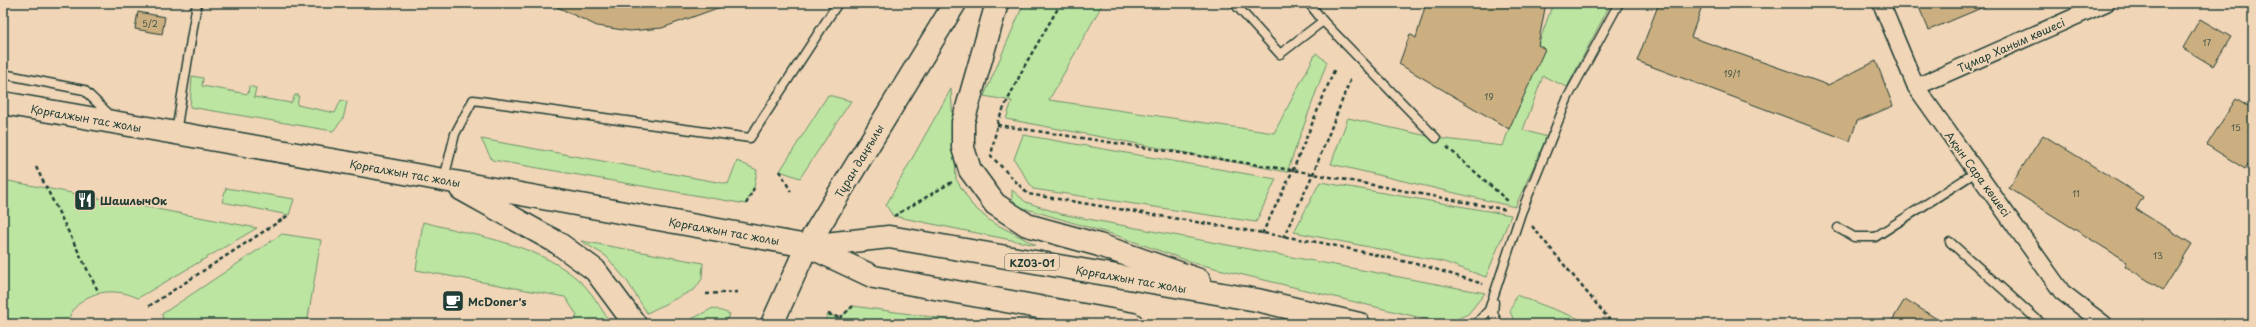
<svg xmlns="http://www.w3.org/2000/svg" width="2256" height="327" font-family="'Playpen Sans',sans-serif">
<rect width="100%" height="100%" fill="#f0d5b7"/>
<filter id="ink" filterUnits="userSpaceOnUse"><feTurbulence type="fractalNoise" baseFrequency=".025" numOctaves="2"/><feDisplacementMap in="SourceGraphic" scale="8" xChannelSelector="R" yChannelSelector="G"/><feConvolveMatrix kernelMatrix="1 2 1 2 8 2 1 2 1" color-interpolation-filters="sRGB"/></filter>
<g filter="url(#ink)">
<g fill="#bce5a1" stroke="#6e916a">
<path d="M1024,3H1103L1049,100L1274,133L1316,53L1327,62L1287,172L1006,119L1012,101L984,96Z"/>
<path d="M1553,3H1611L1567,87L1543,76L1523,130L1547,137L1515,207L1331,164L1348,118L1436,138L1503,146Z"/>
<path d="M192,76L203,78L202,86L248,94L249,86L256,88L254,97L291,103L295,95H299L297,105L335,113L341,100L347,102L343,119L333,131L190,107Z"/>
<path d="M951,89L956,179L972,205L990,221L1036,245L893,216L886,205Z"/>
<path d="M828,95L851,101L800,178L780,171Z"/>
<path d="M1023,135L1276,179L1256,222L1033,189L1014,159Z"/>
<path d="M481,139L728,184L737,161L757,170L754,188L746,204L492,160Z"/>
<path d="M3,180L257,228L138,298C111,285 75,292 67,324H3Z"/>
<path d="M1320,182L1511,215L1486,277L1444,262L1294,232Z"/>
<path d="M226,188L294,199L289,215L222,202Z"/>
<path d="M1012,190L1026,202L1061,214L1485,293L1468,314L1446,324L1194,263L1118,236L1020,207L1012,199Z"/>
<path d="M423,222C479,237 543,244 585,286C595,297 603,312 611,324H573L577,315L565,297L416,270Z"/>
<path d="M282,234L321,240L307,324H164L162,314Z"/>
<path d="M581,241L703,263L702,279L695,289L647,313L627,281L606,256Z"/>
<path d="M1516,295L1593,324H1516L1510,312Z"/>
<path d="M853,306L960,321L926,324H823L828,314L840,318Z"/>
<path d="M713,308L730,314L725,324H682Z"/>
</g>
<g fill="#ccaf81" stroke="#1f3d34">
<path d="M549,3H726V5L662,28L630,31L597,26Z"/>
<path d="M1426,3H1546L1538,45L1545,49L1509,129L1399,64L1410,34L1416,38Z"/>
<path d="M1659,3H1703L1691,37L1828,85L1876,61L1893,106L1857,121L1850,141L1637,61Z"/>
<path d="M1917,3H1993L1929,30Z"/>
<path d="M138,12L165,17L162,34L135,29Z"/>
<path d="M2200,19L2231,37L2213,66L2183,48Z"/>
<path d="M2236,99L2253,110V156L2245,169L2207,145Z"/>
<path d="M2043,135L2143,197L2136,209L2192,244L2163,290L2125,266L2127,262L2009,188Z"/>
<path d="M1905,299L1945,324H1890Z"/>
</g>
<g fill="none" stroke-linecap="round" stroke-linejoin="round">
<g stroke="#1f3d34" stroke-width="11">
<g id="lane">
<path d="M1234,3L1280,54L1323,21L1436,138"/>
<path d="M1309,3L1323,21"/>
<path d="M3,74L84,90L112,117"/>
<path d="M176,132L197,3"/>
<path d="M444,179L455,134L473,100L750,138L838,3"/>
<path d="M1838,228L1854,237H1875L1976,172"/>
<path d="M1950,242L2042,324"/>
<path d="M1494,302L1493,313L1498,324"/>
<path d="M1476,324L1489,310L1521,213L1568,97L1619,3"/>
</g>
</g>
<g stroke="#1f3d34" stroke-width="19">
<g id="street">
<path d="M1881,3L1916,87L2062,292L2104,324"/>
<path d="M1916,87L2106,3"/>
</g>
</g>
<g stroke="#1f3d34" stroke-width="25">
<g id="secondary">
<path d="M3,103L366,166L807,246"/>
<path d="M461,189L558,243L595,270L635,324"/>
</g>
</g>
<g stroke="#1f3d34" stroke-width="25">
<g id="primary">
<path d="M997,3L963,122V148L970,170L995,204L1027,225L1099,245L1199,280"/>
<path d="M807,246L889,237L1257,300L1359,324"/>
<path d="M808,246L874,277L1132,324"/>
<path d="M772,324L807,246L955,3"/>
</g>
</g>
<g stroke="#1f3d34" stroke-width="2.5" stroke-dasharray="4 3" stroke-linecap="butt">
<path d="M1061,3L1025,65L998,120L991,156L1028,194L1323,243L1425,266L1483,284"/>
<path d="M997,125L1298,171L1507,210"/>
<path d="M1447,147L1509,202"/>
<path d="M36,167L99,293"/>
<path d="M780,171L791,192"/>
<path d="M746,204L754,188"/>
<path d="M894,216L952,182"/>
<path d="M1532,226L1613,324"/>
<path d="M1262,234L1293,170L1335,68"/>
<path d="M1283,238L1313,174L1351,78"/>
<path d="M706,294L737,292"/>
<path d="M149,306L289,215"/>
<path d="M828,314L840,318"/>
<path d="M582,324L605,321"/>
<path d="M844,324L840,318L853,306"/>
</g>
<use href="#lane" stroke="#f0d5b7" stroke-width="8"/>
<use href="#street" stroke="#f0d5b7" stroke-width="16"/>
<use href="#secondary" stroke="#f0d5b7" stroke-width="22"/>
<use href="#primary" stroke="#f0d5b7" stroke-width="22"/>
</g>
</g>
<defs>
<g id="restaurant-square" transform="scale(1.15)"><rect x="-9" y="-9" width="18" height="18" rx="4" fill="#1f3d34" stroke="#f0d5b7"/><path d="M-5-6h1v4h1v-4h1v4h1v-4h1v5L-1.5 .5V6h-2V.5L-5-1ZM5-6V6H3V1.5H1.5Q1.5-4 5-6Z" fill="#fff"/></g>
<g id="cafe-square" transform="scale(1.15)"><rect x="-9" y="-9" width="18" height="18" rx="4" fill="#1f3d34" stroke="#f0d5b7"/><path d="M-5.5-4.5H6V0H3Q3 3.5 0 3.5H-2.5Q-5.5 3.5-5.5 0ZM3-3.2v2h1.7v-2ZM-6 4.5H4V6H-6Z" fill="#fff"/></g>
</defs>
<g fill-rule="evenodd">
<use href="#restaurant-square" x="85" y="200"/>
<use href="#cafe-square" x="453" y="301"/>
</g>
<g text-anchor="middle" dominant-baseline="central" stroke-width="3.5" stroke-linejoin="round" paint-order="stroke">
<g font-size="9" fill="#4a5a47">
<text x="150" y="23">5/2</text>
<text x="2207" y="42">17</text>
<text x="1732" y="73">19/1</text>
<text x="1489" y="96">19</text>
<text x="2236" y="127">15</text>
<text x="2076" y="193">11</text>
<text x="2158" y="255">13</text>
</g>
<rect fill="#f0d5b7" stroke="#5e6b5b" stroke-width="1" x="1005" y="254" width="54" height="16" rx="3"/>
<g font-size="10" font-weight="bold" fill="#1f3d34">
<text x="1032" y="262">KZ03-01</text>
</g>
<g font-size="11" fill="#1f3d34" stroke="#f0d5b7">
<text transform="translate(2011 45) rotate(-24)">Тұмар Ханым көшесі</text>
<text transform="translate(86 118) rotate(10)">Қорғалжын тас жолы</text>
<text transform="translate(859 161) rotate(-59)">Тұран даңғылы</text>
<text transform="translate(405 173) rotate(10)">Қорғалжын тас жолы</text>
<text transform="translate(1978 174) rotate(54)">Ақын Сара көшесі</text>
<text transform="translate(724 231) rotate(10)">Қорғалжын тас жолы</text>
<text transform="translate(1131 279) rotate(10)">Қорғалжын тас жолы</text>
</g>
<g font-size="11" font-weight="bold" fill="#1f3d34" stroke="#f0d5b7" text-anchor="start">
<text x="100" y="200">ШашлычОк</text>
<text x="468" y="301">McDoner's</text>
</g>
</g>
<rect width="2256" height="327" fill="none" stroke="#f0d5b7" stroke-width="16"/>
<rect x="8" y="8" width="2240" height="311" fill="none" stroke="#1f3d34" stroke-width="1.5" filter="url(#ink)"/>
</svg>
